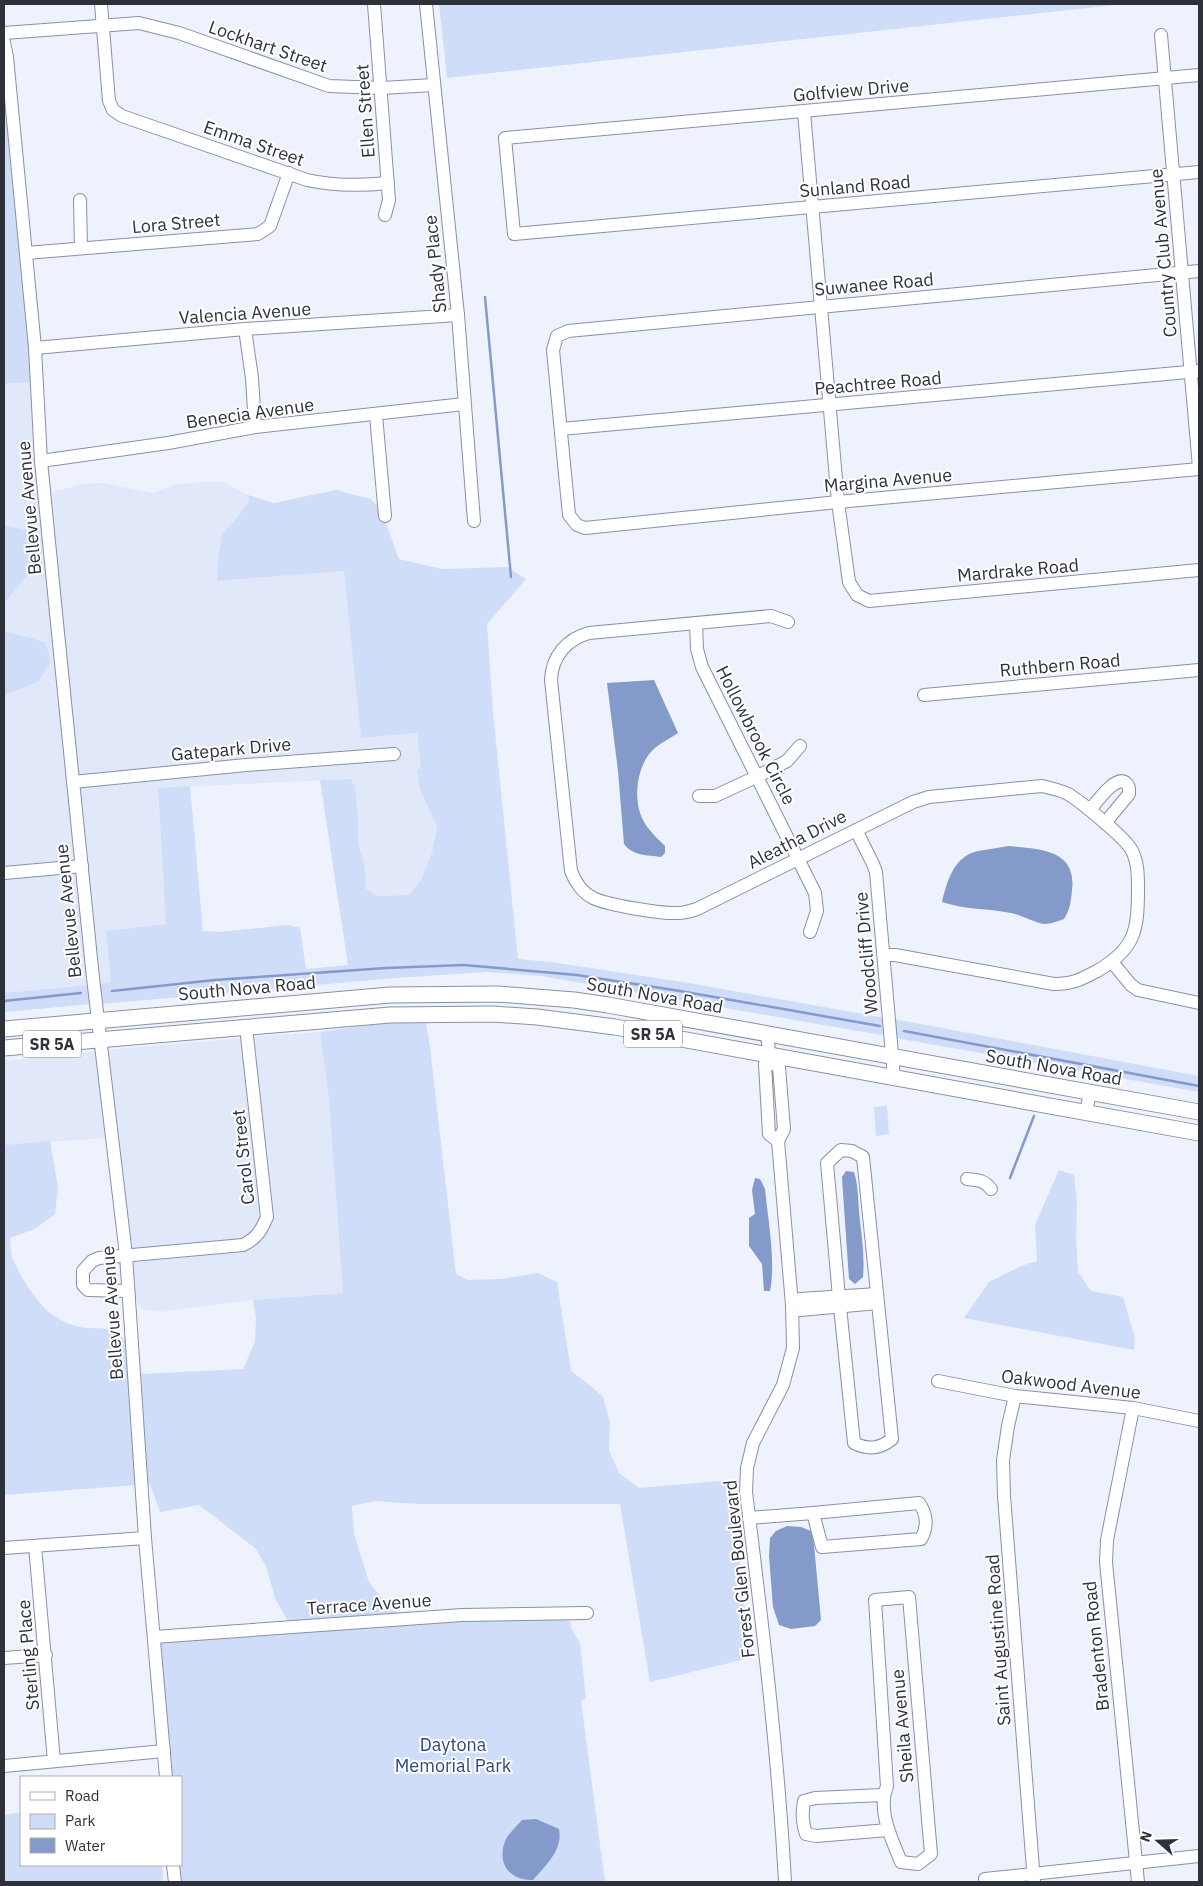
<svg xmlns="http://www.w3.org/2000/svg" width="1203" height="1886" font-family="'IBM Plex Sans',sans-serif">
<rect width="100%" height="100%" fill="#eef2fc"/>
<g fill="#e0e8fa">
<path d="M32,382L77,862L4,869V698L7,694L38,682L45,642L4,631V603L29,574V530L4,526V384Z"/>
<path d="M48,464L52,492L83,484L102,483L152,493L178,484L221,481L248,495L249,501L239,515L218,558L217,581L344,571L361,738L417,733L421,768L417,770L419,787L437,826L432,852L421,880L409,895L377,896L366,887L365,868L358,842V814L355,787L351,779L158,788L166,924L106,931L111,982L98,984L46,465Z"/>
<path d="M78,871L89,985L4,993V877Z"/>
<path d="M320,1032L329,1100L343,1293L253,1300L160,1312L141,1309L133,1291L132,1258L263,1237L252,1037Z"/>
<path d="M243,1038L263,1216L256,1232L241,1241L131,1250L106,1050Z"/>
<path d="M97,1051L107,1138L4,1145V1061Z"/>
</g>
<g fill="#d0ddf8">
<path d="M439,4H1124L447,78Z"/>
<path d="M4,71L32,382L4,384Z"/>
<path d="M336,490L371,499L379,508L380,520H385L399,559L442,569L507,567L526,579L487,624L493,712L518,959L551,962L689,983L885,1018L887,1036L541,976L486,972L396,978L101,1004L98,984L111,982L106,931L166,924L158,788L190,786L203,931L218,932L289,925L300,928L306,969L348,965L320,780L351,779L355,787L358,814V842L365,868L366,888L377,896L409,895L421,880L432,852L437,827L419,787L417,770L421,768L417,733L361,738L344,571L217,581L218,558L222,535L239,515L249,501L248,495L274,503Z"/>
<path d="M4,526L29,530L42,538V569L29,574L4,603Z"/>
<path d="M4,631L45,642L51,661L38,682L7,694L4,698Z"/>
<path d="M89,985L92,1004L4,1012V993Z"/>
<path d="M425,1017L430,1047L456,1274L468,1280L500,1279L538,1273L557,1282L571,1371L591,1386L603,1397L610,1422L609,1450L619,1473L639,1488L731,1480L750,1658L650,1682L620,1504H417L375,1501L352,1506L354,1534L369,1582L391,1610L403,1615L289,1623L275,1598L266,1566L255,1548L199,1505L160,1512L150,1484H146L139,1374L243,1369L255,1342L256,1317L253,1300L343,1293L329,1100L320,1032Z"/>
<path d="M894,1019L1199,1076V1092L896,1038Z"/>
<path d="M887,1106L889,1134L876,1136L874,1107Z"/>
<path d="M50,1141L58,1187L55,1214L35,1229L10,1238C11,1243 10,1248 11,1253C15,1270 37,1303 51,1314C57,1318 68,1324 75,1326C97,1332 110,1321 127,1343L137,1485L4,1495V1145Z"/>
<path d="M1059,1170L1074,1175L1077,1203L1076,1236L1078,1272L1091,1291L1123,1297L1135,1338L1134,1350L964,1318L989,1282L1021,1266L1037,1261L1035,1225Z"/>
<path d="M565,1617L567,1621L570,1620L571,1628L580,1643L586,1698L581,1701L605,1882H179L178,1865H181V1777H173L160,1643L463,1619Z"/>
<path d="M21,1812V1865H162L163,1882H4V1815Z"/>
</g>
<g fill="#849acb">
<path d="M654,680L678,733C671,738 662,742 655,748C637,763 632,799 643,820C648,830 657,838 665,846V853L661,857C647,855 633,856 624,844L618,771L607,683Z"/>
<path d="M1009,846C1039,849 1077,849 1072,890C1071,901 1070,910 1064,919C1058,921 1051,924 1044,924C1036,923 1021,915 1011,913C987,908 966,910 942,902C947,881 954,856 978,851C989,849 999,848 1009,846Z"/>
<path d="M846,1171L854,1172C858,1185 858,1197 859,1211C861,1233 865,1254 863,1277L855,1284L849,1279L843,1193L842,1177Z"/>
<path d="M755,1178L760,1179L765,1189C768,1220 776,1262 770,1291H764L762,1264L749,1246V1218L755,1214L752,1190Z"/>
<path d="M787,1526L801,1527L811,1531L814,1545L821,1620L815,1626L791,1629L779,1625L773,1607L769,1556L770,1538L776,1531Z"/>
<path d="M536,1819L559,1829C563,1850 546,1865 533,1880C508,1881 496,1861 506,1839C510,1832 517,1826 522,1820Z"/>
</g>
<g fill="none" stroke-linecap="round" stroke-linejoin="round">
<g stroke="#849acb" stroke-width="2.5">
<path d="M485,297L511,577"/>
<path d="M112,991L215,980L386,968L464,965L577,975L680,991L880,1026"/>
<path d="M4,1001L81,993"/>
<path d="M904,1031L1199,1086"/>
<path d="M1010,1178L1034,1116"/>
</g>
<g stroke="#8791a6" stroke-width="14">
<g id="minor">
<path d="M101,4L109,101L113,110L122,116L307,180C334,186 360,186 388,183"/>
<path d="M374,4L389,200L385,215"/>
<path d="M426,4L458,315L474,521"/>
<path d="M4,33L139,23L179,33L329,86L381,88L434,85"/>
<path d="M1161,35L1199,467"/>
<path d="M4,42L7,57L35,348L41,461L59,643L93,978L126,1255L145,1538L166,1777"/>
<path d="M1199,75L505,138L514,234L1199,172"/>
<path d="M804,112L838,502L849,582L857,595L869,601L1199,570"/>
<path d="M80,200L81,248"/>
<path d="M26,253L258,234L270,226L289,173"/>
<path d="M1199,271L568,331L557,336L553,350L569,515L577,525L585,528L838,502L1199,469"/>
<path d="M245,329L252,378L255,427"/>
<path d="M35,348L245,329L458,315"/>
<path d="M376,415L385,516"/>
<path d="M561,429L1199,371"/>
<path d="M41,461L168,443L255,427L464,404"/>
<path d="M788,622L771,616L589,633C567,639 552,656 551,680L571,871C575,882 583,893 593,898C607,905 662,914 678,913C684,913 691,911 697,909L913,802L929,797L1042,786C1051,788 1060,790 1068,794C1080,801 1124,837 1131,849C1138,861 1138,875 1138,889C1138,931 1135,949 1097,971C1082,979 1070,985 1054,984L895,955H884"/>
<path d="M696,623L697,649L702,667L815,893L817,911L810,932"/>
<path d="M924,695L1199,670"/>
<path d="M73,782L246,765L394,754"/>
<path d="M699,796H715L756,777L787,761L800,746"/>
<path d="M1090,810C1096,803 1116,774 1126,783C1130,786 1129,790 1129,794L1105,823"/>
<path d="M856,830L873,864L876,872L894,1077"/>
<path d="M4,873L82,866"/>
<path d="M1112,962L1131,985L1138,990L1199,1003"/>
<path d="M767,1033L770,1062"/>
<path d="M770,1062L779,1067L784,1129L778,1141L769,1134L765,1064Z"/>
<path d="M1086,1112L1090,1093"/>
<path d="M778,1141L792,1305L793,1348L783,1385L753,1443L747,1468L746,1492C762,1621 778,1752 785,1882"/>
<path d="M841,1150L852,1151L863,1157L892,1439C880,1449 868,1450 854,1443L839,1297L827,1163Z"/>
<path d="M967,1179C978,1180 984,1180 991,1189"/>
<path d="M128,1291L88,1290L83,1285V1271L92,1261L99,1258L243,1245C257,1238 261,1231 267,1217L246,1027"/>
<path d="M877,1294L800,1299L792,1305L800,1310L878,1303"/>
<path d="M938,1381L1015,1396L1133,1408L1199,1421"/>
<path d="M1015,1396L1008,1426L1003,1460L1004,1496L1034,1882"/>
<path d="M1133,1408L1107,1540L1106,1562L1138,1882"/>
<path d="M919,1503C927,1514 928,1527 921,1539L822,1547L813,1513Z"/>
<path d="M749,1518L813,1513"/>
<path d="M35,1546L54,1761"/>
<path d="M4,1548L145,1538"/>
<path d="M909,1597L931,1854L918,1864L901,1862C892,1839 877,1811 887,1786L875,1600Z"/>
<path d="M154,1637L462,1615L587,1613"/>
<path d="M4,1658L46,1655"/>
<path d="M4,1766L164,1751"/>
<path d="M883,1795L815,1798L804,1801C802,1814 802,1822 806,1834L816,1836L888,1830"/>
<path d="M173,1865L175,1882"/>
<path d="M985,1879L1199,1856"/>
</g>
</g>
<g stroke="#8791a6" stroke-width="17">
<g id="major">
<path d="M4,1029L390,995L498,994L574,1000L608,1005L1199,1112"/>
<path d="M4,1048L390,1015L493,1014L537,1017L615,1027L1199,1133"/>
</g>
</g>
<use href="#minor" stroke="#fff" stroke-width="12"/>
<use href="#major" stroke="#fff" stroke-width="15"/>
</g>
<g text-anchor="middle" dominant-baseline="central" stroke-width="4" stroke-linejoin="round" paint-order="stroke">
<g fill="#fff" stroke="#6c6f75" stroke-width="1">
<rect x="624" y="1020.5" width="58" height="27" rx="4"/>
<rect x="23" y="1030.5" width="58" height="27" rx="4"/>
</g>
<g font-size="16" font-weight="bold" fill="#2d313a">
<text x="653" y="1034">SR 5A</text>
<text x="52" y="1044">SR 5A</text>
</g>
<g font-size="18" fill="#2d313a" stroke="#fff">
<text transform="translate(268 46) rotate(19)">Lockhart Street</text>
<text transform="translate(851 90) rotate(-5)">Golfview Drive</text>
<text transform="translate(365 111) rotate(-94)">Ellen Street</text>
<text transform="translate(254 143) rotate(19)">Emma Street</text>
<text transform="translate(855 186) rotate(-5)">Sunland Road</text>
<text transform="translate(176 223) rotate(-5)">Lora Street</text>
<text transform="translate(1163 253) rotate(-95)">Country Club Avenue</text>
<text transform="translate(435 264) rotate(-96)">Shady Place</text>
<text transform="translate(874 284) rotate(-5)">Suwanee Road</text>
<text transform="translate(245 313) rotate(-4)">Valencia Avenue</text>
<text transform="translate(878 383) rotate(-5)">Peachtree Road</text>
<text transform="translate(250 413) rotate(-8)">Benecia Avenue</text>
<text transform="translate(888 480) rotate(-5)">Margina Avenue</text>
<text transform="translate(29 508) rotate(-95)">Bellevue Avenue</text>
<text transform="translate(1018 570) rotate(-5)">Mardrake Road</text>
<text transform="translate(1060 665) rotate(-5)">Ruthbern Road</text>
<text transform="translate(756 735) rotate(63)">Hollowbrook Circle</text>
<text transform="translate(231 749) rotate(-5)">Gatepark Drive</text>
<text transform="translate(797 839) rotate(-27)">Aleatha Drive</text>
<text transform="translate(68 911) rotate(-96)">Bellevue Avenue</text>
<text transform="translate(866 953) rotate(-95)">Woodcliff Drive</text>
<text transform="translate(247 988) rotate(-5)">South Nova Road</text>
<text transform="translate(655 995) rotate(10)">South Nova Road</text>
<text transform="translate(1054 1067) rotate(10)">South Nova Road</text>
<text transform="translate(243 1157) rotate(-96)">Carol Street</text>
<text transform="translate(112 1313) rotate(-94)">Bellevue Avenue</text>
<text transform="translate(1071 1384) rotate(7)">Oakwood Avenue</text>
<text transform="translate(739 1569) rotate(-96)">Forest Glen Boulevard</text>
<text transform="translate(369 1604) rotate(-4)">Terrace Avenue</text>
<text transform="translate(998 1640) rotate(-94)">Saint Augustine Road</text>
<text transform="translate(1096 1646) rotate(-96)">Bradenton Road</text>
<text transform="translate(28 1655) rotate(-95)">Sterling Place</text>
<text transform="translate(902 1726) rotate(-95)">Sheila Avenue</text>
</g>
<g font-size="18" fill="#2f4785" stroke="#fff">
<text x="453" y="1744">Daytona<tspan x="453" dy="21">Memorial Park</tspan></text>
</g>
</g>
<rect width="1203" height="1886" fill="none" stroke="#2d313a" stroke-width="10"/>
<rect x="20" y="1776" width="162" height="90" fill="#ffffff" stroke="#abadb0"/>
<rect x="30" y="1792" width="25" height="8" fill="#ffffff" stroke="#abadb0"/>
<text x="65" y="1801" font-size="15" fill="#2d313a">Road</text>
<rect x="30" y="1814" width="25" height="15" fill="#d0ddf8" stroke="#abadb0"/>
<text x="65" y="1826" font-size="15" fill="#2d313a">Park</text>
<rect x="30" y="1838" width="25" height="15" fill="#849acb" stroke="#abadb0"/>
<text x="65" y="1851" font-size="15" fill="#2d313a">Water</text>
<g transform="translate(1158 1841) rotate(290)" stroke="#ffffff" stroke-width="4" paint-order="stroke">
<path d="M0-4L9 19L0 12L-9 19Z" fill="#2d313a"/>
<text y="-8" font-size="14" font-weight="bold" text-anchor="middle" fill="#2d313a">N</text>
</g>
</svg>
